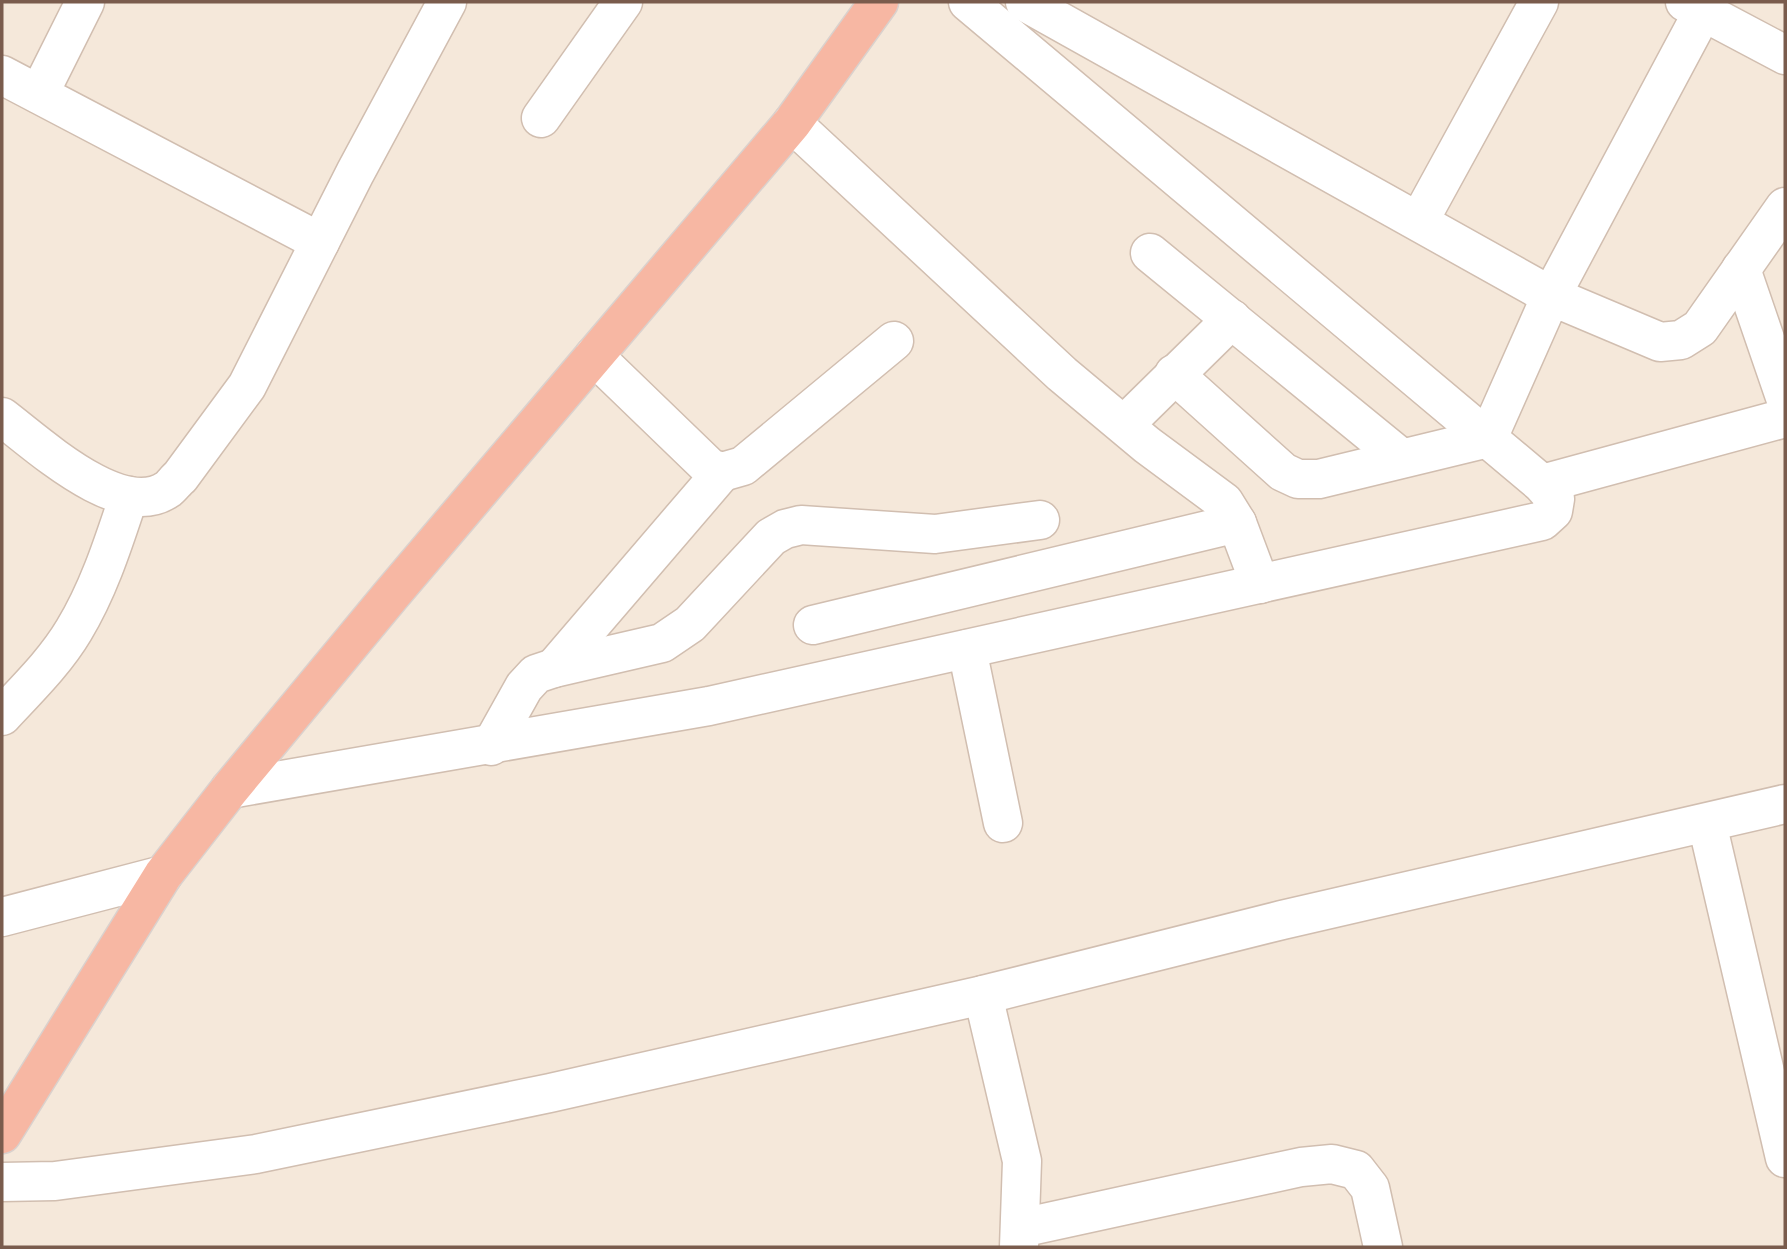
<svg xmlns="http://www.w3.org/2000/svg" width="1787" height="1249" font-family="Cabin,sans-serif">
<rect width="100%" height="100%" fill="#fdf6ec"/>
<rect fill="#f5e8da" x="2" y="2" width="1783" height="1245"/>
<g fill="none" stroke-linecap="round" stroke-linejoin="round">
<g stroke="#d1beb0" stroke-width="41">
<g id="minor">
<path d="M1025,2L1551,296L1708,2"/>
<path d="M1685,2L1785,55"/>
<path d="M2,75L320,242"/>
<path d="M39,94L85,2"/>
<path d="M541,118L623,2"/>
<path d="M792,123L1062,374L1147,445L1224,502L1237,523L1260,584"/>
<path d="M1419,221L1539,2"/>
<path d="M1150,253L1401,458"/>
<path d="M1741,269L1785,397"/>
<path d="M594,356L710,468L722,472L743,466L894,341"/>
<path d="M1174,374L1283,472L1298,479H1319L1488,438L1551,296L1660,342L1681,340L1700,328L1785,207"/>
<path d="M2,417C38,444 121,522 168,489C172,486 176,480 180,477L247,386L355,173L447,2"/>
<path d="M1124,425L1232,319"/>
<path d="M1542,484L1785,418"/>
<path d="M813,625L1237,523"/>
<path d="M967,649L1003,823"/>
<path d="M554,668L722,472"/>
<path d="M2,716C27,689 55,662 74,630C99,589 114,541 129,496"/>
<path d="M491,746L524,687L536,674L554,668L662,643L690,624L771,537L785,529L801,525L935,534L1040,520"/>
<path d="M230,789L709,706L1542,521L1553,511L1555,499L1542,484L968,2"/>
<path d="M1707,823L1785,1158"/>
<path d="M2,917L163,875"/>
<path d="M983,995L1022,1161L1019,1247"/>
<path d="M2,1182L55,1181L256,1154L550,1093L983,995L1282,920L1785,804"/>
<path d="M1021,1228L1301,1167L1332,1164L1356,1170L1370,1188L1383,1247"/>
</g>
</g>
<g stroke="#dad1cd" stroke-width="41">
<path id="highway" d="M2,1134L163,875L230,789L391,595L792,123L879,2"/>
</g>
<use href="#minor" stroke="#fff" stroke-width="38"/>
<use href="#highway" stroke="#f7b7a3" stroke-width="38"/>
</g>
<rect width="1787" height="1249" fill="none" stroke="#7a5c4d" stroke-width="7"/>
</svg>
